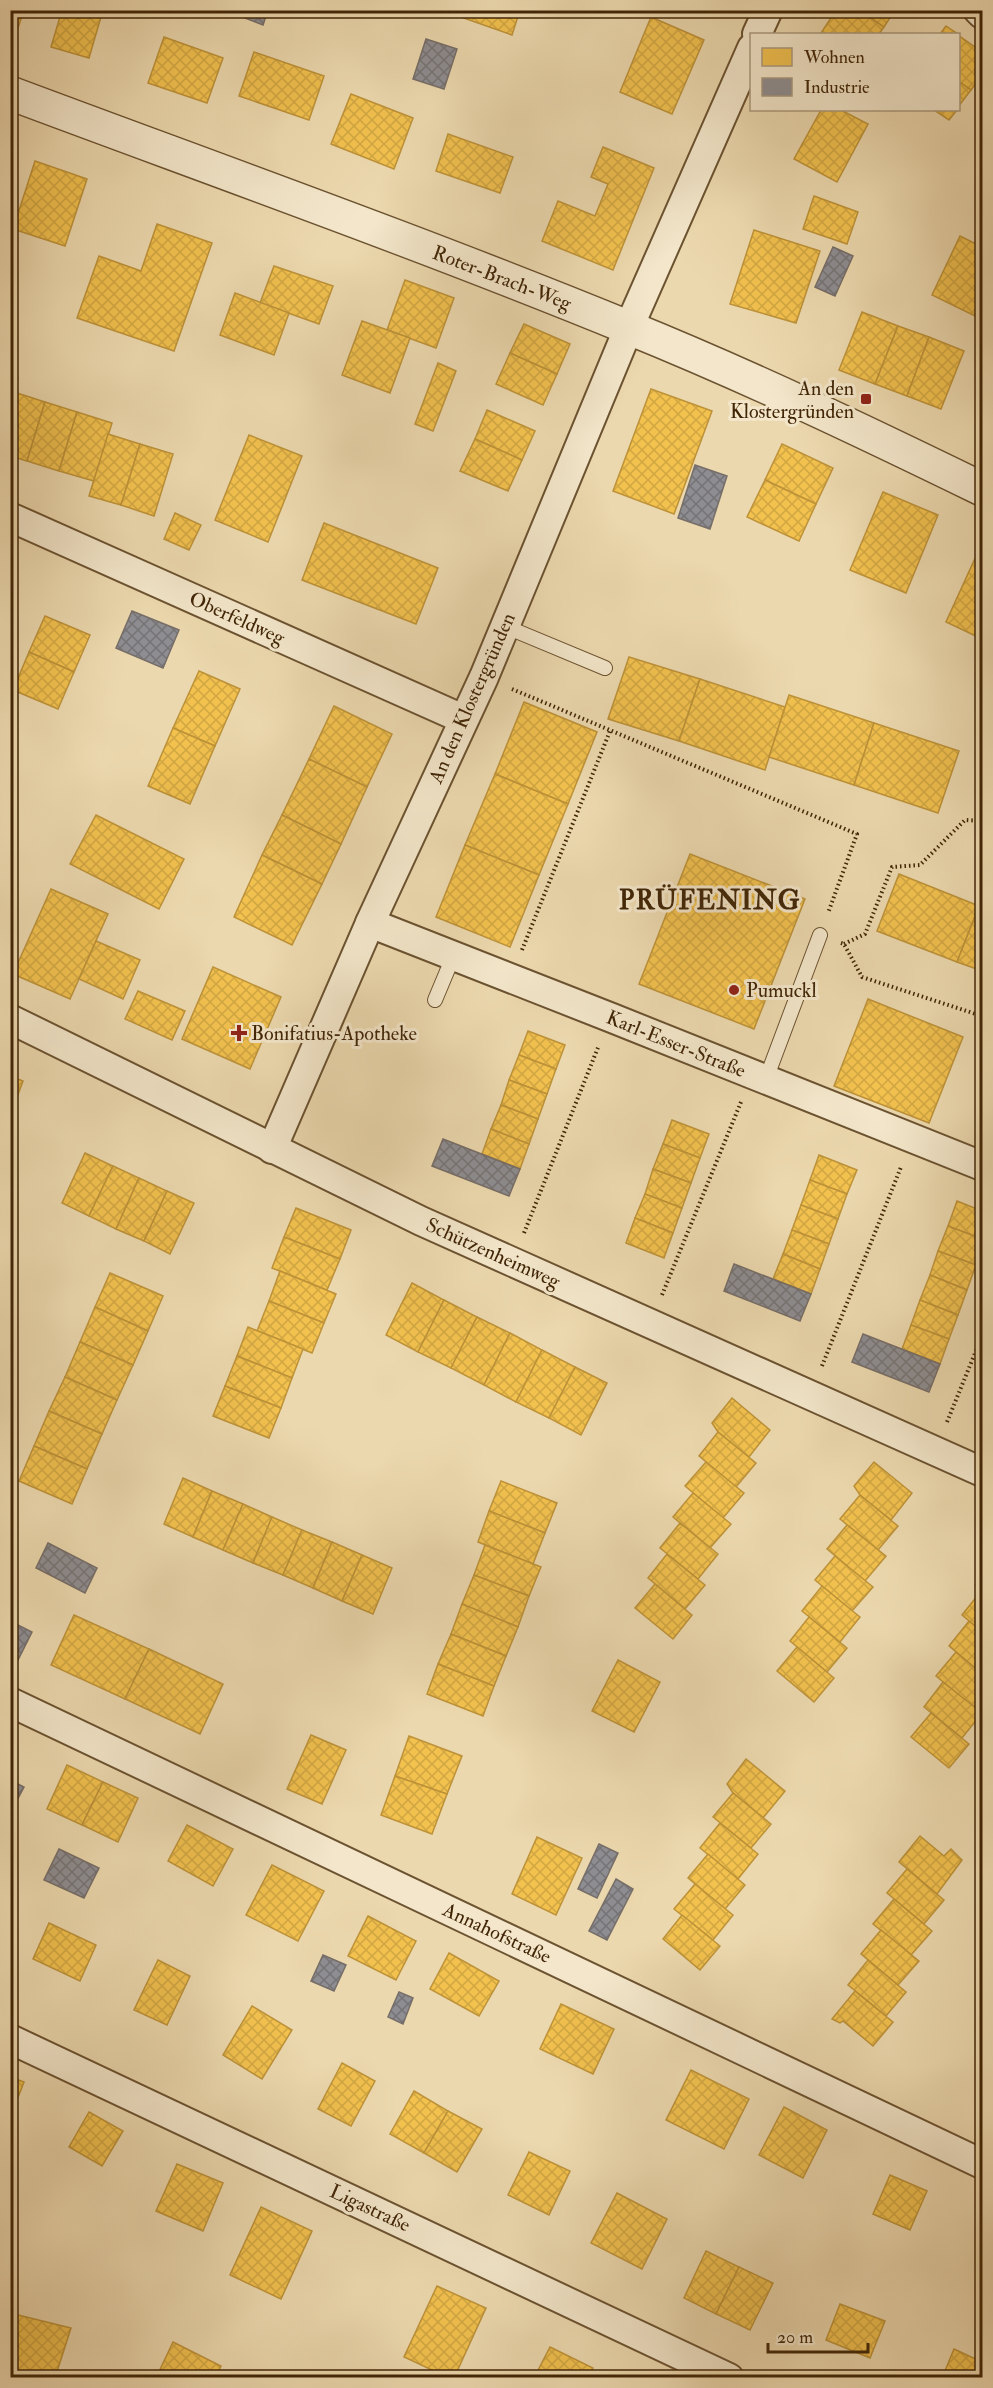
<svg xmlns="http://www.w3.org/2000/svg" width="993" height="2388" font-family="'IM FELL Double Pica',serif">
<defs>
<pattern id="homes-cross-hatch" width="8" height="8" patternUnits="userSpaceOnUse" patternTransform="scale(1.5)"><rect width="8" height="8" fill="#f2c14e"/><path d="M0 0l8 8M0 8l8-8" fill="none" stroke="#d1a643"/></pattern>
<pattern id="industry-cross-hatch" width="8" height="8" patternUnits="userSpaceOnUse" patternTransform="scale(1.5)"><rect width="8" height="8" fill="#8d8d92"/><path d="M0 0l8 8M0 8l8-8" fill="none" stroke="#757375"/></pattern>
</defs>
<rect width="100%" height="100%" fill="#ecd8ae"/>
<filter id="stains"><feTurbulence type="fractalNoise" baseFrequency=".00333" numOctaves="4"/><feColorMatrix values="0 0 0 0 .2 0 0 0 0 .09 0 0 0 0 .02 0 0 0 .5 -.17"/></filter>
<radialGradient id="worn" r=".72"><stop offset=".6" stop-color="#630" stop-opacity="0"/><stop offset="1" stop-color="#630" stop-opacity=".3"/></radialGradient>
<g fill="url(#homes-cross-hatch)" stroke="#bd9238" stroke-width="1.5">
<path d="M10,10H24L15,37L10,36Z"/>
<path d="M62,10H103L89,58L51,47Z"/>
<path d="M460,10H520L512,35L458,16Z"/>
<path d="M836,10H860L884,27L879,34H824L821,33Z"/>
<path d="M860,10H895L884,27Z"/>
<path d="M651,17L704,40L672,114L620,92Z"/>
<path d="M946,26L958,34H940Z"/>
<path d="M958,35L982,52V75L971,90L958,81Z"/>
<path d="M164,37L223,58L207,103L148,83Z"/>
<path d="M254,52L324,76L309,120L239,96Z"/>
<path d="M958,81L971,90L958,107Z"/>
<path d="M351,94L413,118L394,169L331,144Z"/>
<path d="M821,110H841L868,124L837,182L794,159Z"/>
<path d="M934,110H957L949,120Z"/>
<path d="M448,134L513,157L500,193L436,171Z"/>
<path d="M603,147L654,168L613,270L542,241L558,201L595,216L608,184L591,177Z"/>
<path d="M35,161L87,179L65,246L13,229Z"/>
<path d="M814,196L858,212L847,244L803,229Z"/>
<path d="M157,224L212,243L174,351L77,318L99,256L141,271Z"/>
<path d="M754,230L820,251L796,323L730,304Z"/>
<path d="M960,236L982,247V300L975,316L932,295Z"/>
<path d="M274,266L333,286L319,324L260,303Z"/>
<path d="M405,280L454,298L436,348L387,330Z"/>
<path d="M235,293L289,313L274,355L220,335Z"/>
<path d="M862,312L898,326L875,384L839,370Z"/>
<path d="M362,321L410,338L390,393L342,375Z"/>
<path d="M524,324L570,344L557,374L510,353Z"/>
<path d="M898,326L929,337L907,396L875,384Z"/>
<path d="M929,337L964,351L941,409L907,396Z"/>
<path d="M510,353L557,374L543,405L496,384Z"/>
<path d="M438,363L456,371L433,431L415,424Z"/>
<path d="M10,376L18,378L10,402Z"/>
<path d="M651,389L712,411L674,514L613,491Z"/>
<path d="M14,392L45,402L27,461L10,456V402Z"/>
<path d="M45,402L77,412L59,471L27,461Z"/>
<path d="M487,410L535,431L522,460L475,439Z"/>
<path d="M77,412L112,423L94,481L59,471Z"/>
<path d="M108,434L140,444L121,505L89,496Z"/>
<path d="M249,435L302,456L268,542L215,520Z"/>
<path d="M475,439L522,460L508,491L460,471Z"/>
<path d="M140,444L173,454L154,516L121,505Z"/>
<path d="M782,444L833,468L816,504L765,480Z"/>
<path d="M765,480L816,504L799,541L747,517Z"/>
<path d="M883,492L938,515L906,593L850,570Z"/>
<path d="M175,513L201,525L189,550L164,539Z"/>
<path d="M324,523L438,568L416,624L302,580Z"/>
<path d="M982,543V639L946,622Z"/>
<path d="M45,616L90,635L74,672L29,652Z"/>
<path d="M29,652L74,672L58,709L13,690Z"/>
<path d="M629,657L700,679L679,741L608,719Z"/>
<path d="M199,671L240,689L215,746L173,728Z"/>
<path d="M700,679L785,707L765,770L679,741Z"/>
<path d="M789,695L874,723L854,785L769,757Z"/>
<path d="M524,702L597,732L568,804L495,774Z"/>
<path d="M334,706L392,734L367,787L309,759Z"/>
<path d="M874,723L959,751L938,813L854,785Z"/>
<path d="M173,728L215,746L190,804L148,786Z"/>
<path d="M309,759L367,787L341,844L282,815Z"/>
<path d="M495,774L568,804L539,875L465,845Z"/>
<path d="M96,815L184,859L159,909L70,864Z"/>
<path d="M282,815L341,844L322,884L262,855Z"/>
<path d="M465,845L539,875L510,947L436,917Z"/>
<path d="M690,854L805,899L754,1029L639,984Z"/>
<path d="M262,855L322,884L292,945L234,917Z"/>
<path d="M899,874L979,906L957,962L877,931Z"/>
<path d="M51,889L108,914L70,999L13,974Z"/>
<path d="M979,906L982,907V971L957,962Z"/>
<path d="M96,941L140,960L123,999L79,979Z"/>
<path d="M213,967L281,997L250,1069L182,1039Z"/>
<path d="M138,991L185,1011L172,1040L125,1019Z"/>
<path d="M868,999L963,1037L929,1123L834,1086Z"/>
<path d="M528,1031L565,1045L556,1069L519,1055Z"/>
<path d="M519,1055L556,1069L547,1094L509,1080Z"/>
<path d="M10,1076L23,1081L12,1111L10,1110Z"/>
<path d="M509,1080L547,1094L538,1119L501,1105Z"/>
<path d="M501,1105L538,1119L529,1144L491,1129Z"/>
<path d="M672,1120L709,1134L700,1158L663,1144Z"/>
<path d="M491,1129L529,1144L520,1169L482,1154Z"/>
<path d="M663,1144L700,1158L691,1183L653,1169Z"/>
<path d="M85,1153L113,1166L89,1216L62,1203Z"/>
<path d="M819,1155L857,1170L847,1194L810,1180Z"/>
<path d="M113,1166L139,1178L116,1229L89,1216Z"/>
<path d="M653,1169L691,1183L682,1208L645,1194Z"/>
<path d="M139,1178L167,1191L144,1241L116,1229Z"/>
<path d="M810,1180L847,1194L838,1219L801,1205Z"/>
<path d="M167,1191L194,1203L170,1254L144,1241Z"/>
<path d="M645,1194L682,1208L673,1233L635,1218Z"/>
<path d="M957,1201L982,1211V1239L948,1226Z"/>
<path d="M801,1205L838,1219L829,1244L792,1230Z"/>
<path d="M296,1208L351,1230L340,1259L284,1237Z"/>
<path d="M635,1218L673,1233L664,1258L626,1243Z"/>
<path d="M948,1226L982,1239V1247L976,1265L938,1251Z"/>
<path d="M792,1230L829,1244L820,1269L783,1254Z"/>
<path d="M284,1237L340,1259L327,1290L272,1268Z"/>
<path d="M938,1251L976,1265L967,1290L930,1275Z"/>
<path d="M783,1254L820,1269L811,1294L773,1279Z"/>
<path d="M280,1271L336,1294L324,1323L269,1301Z"/>
<path d="M110,1273L163,1296L148,1331L95,1307Z"/>
<path d="M930,1275L967,1290L958,1315L920,1300Z"/>
<path d="M412,1283L444,1300L418,1352L386,1335Z"/>
<path d="M444,1300L477,1317L451,1368L418,1352Z"/>
<path d="M920,1300L958,1315L949,1339L911,1325Z"/>
<path d="M269,1301L324,1323L312,1353L257,1331Z"/>
<path d="M95,1307L148,1331L133,1365L80,1342Z"/>
<path d="M477,1317L510,1333L484,1385L451,1368Z"/>
<path d="M911,1325L949,1339L940,1364L902,1349Z"/>
<path d="M248,1327L303,1349L292,1378L237,1356Z"/>
<path d="M510,1333L542,1350L516,1402L484,1385Z"/>
<path d="M80,1342L133,1365L117,1400L65,1377Z"/>
<path d="M542,1350L575,1367L549,1418L516,1402Z"/>
<path d="M237,1356L292,1378L281,1408L225,1386Z"/>
<path d="M575,1367L607,1383L581,1435L549,1418Z"/>
<path d="M65,1377L117,1400L102,1434L49,1411Z"/>
<path d="M225,1386L281,1408L269,1438L213,1416Z"/>
<path d="M732,1398L770,1430L749,1457L718,1432L712,1423Z"/>
<path d="M49,1411L102,1434L87,1469L34,1446Z"/>
<path d="M718,1432L756,1463L736,1487L699,1456Z"/>
<path d="M34,1446L87,1469L72,1504L19,1481Z"/>
<path d="M706,1462L744,1493L723,1518L685,1486Z"/>
<path d="M874,1462L912,1493L891,1520L860,1495L854,1486Z"/>
<path d="M183,1478L212,1491L193,1537L164,1524Z"/>
<path d="M501,1481L557,1503L545,1533L489,1511Z"/>
<path d="M212,1491L243,1504L223,1550L193,1537Z"/>
<path d="M693,1493L731,1524L710,1548L673,1517Z"/>
<path d="M860,1495L898,1526L878,1550L840,1519Z"/>
<path d="M243,1504L272,1517L253,1563L223,1550Z"/>
<path d="M489,1511L545,1533L533,1564L478,1542Z"/>
<path d="M272,1517L302,1530L283,1575L253,1563Z"/>
<path d="M680,1523L718,1554L698,1579L660,1548Z"/>
<path d="M847,1525L886,1556L865,1581L827,1549Z"/>
<path d="M302,1530L332,1542L313,1588L283,1575Z"/>
<path d="M332,1542L362,1555L342,1601L313,1588Z"/>
<path d="M485,1545L541,1567L529,1596L474,1575Z"/>
<path d="M667,1554L705,1585L685,1609L648,1578Z"/>
<path d="M362,1555L392,1568L373,1614L342,1601Z"/>
<path d="M835,1556L873,1587L852,1611L815,1580Z"/>
<path d="M474,1575L529,1596L518,1627L462,1604Z"/>
<path d="M982,1575V1591L975,1585Z"/>
<path d="M655,1584L692,1615L673,1639L635,1608Z"/>
<path d="M822,1586L860,1617L840,1642L802,1611Z"/>
<path d="M982,1590V1632L962,1615Z"/>
<path d="M462,1604L518,1627L506,1656L451,1634Z"/>
<path d="M74,1615L149,1649L125,1699L51,1665Z"/>
<path d="M809,1617L847,1648L827,1672L790,1641Z"/>
<path d="M969,1621L982,1632V1674L949,1646Z"/>
<path d="M451,1634L506,1656L494,1686L438,1664Z"/>
<path d="M797,1647L834,1678L814,1702L777,1671Z"/>
<path d="M149,1649L223,1684L200,1734L125,1699Z"/>
<path d="M956,1652L982,1674V1697L974,1708L936,1676Z"/>
<path d="M618,1660L660,1682L634,1732L592,1711Z"/>
<path d="M438,1664L494,1686L483,1716L427,1694Z"/>
<path d="M943,1682L982,1713L962,1738L924,1707Z"/>
<path d="M931,1713L969,1744L949,1768L911,1737Z"/>
<path d="M311,1735L346,1750L322,1804L287,1789Z"/>
<path d="M409,1736L462,1756L447,1794L395,1776Z"/>
<path d="M746,1759L785,1791L763,1818L733,1793L727,1784Z"/>
<path d="M67,1765L103,1782L82,1825L47,1809Z"/>
<path d="M395,1776L447,1794L432,1834L381,1815Z"/>
<path d="M103,1782L138,1798L118,1842L82,1825Z"/>
<path d="M733,1793L771,1824L751,1848L713,1817Z"/>
<path d="M720,1823L758,1854L738,1879L700,1848Z"/>
<path d="M187,1825L233,1849L213,1886L168,1861Z"/>
<path d="M920,1836L944,1856L951,1849L962,1860L937,1894L899,1862Z"/>
<path d="M537,1837L582,1858L556,1915L512,1894Z"/>
<path d="M708,1854L745,1885L725,1909L688,1878Z"/>
<path d="M272,1865L324,1891L298,1941L246,1915Z"/>
<path d="M907,1869L944,1900L924,1924L887,1893Z"/>
<path d="M695,1884L733,1915L713,1940L674,1909Z"/>
<path d="M894,1899L932,1931L911,1955L873,1924Z"/>
<path d="M682,1915L720,1946L700,1970L663,1939Z"/>
<path d="M368,1916L416,1941L396,1980L348,1956Z"/>
<path d="M49,1923L96,1945L80,1981L33,1959Z"/>
<path d="M881,1930L919,1961L898,1985L861,1954Z"/>
<path d="M449,1953L499,1981L479,2016L430,1989Z"/>
<path d="M158,1960L190,1976L167,2025L134,2010Z"/>
<path d="M868,1960L906,1992L886,2016L848,1985Z"/>
<path d="M855,1991L893,2022L873,2046L843,2021L840,2023L832,2019Z"/>
<path d="M561,2004L614,2029L593,2074L540,2049Z"/>
<path d="M252,2006L292,2030L262,2079L223,2055Z"/>
<path d="M342,2063L375,2081L351,2126L318,2109Z"/>
<path d="M691,2070L749,2099L724,2149L666,2120Z"/>
<path d="M10,2077L24,2082L10,2118Z"/>
<path d="M414,2091L448,2111L424,2153L390,2134Z"/>
<path d="M784,2107L827,2130L803,2178L759,2155Z"/>
<path d="M448,2111L482,2129L457,2172L424,2153Z"/>
<path d="M89,2112L123,2131L102,2166L69,2147Z"/>
<path d="M529,2152L570,2171L549,2215L508,2195Z"/>
<path d="M177,2164L223,2183L203,2231L156,2211Z"/>
<path d="M890,2175L927,2191L910,2230L873,2214Z"/>
<path d="M617,2193L667,2219L642,2269L591,2243Z"/>
<path d="M261,2207L312,2231L281,2299L230,2275Z"/>
<path d="M706,2251L739,2267L716,2314L684,2298Z"/>
<path d="M739,2267L773,2283L750,2330L716,2314Z"/>
<path d="M437,2286L486,2308L454,2378H449L404,2357Z"/>
<path d="M840,2304L885,2321L870,2358L826,2340Z"/>
<path d="M14,2314L71,2328L55,2378H10V2325Z"/>
<path d="M173,2342L221,2366L215,2378H156Z"/>
<path d="M550,2347L593,2368L588,2378H534Z"/>
<path d="M954,2349L982,2362V2378H942Z"/>
</g>
<g fill="url(#industry-cross-hatch)" stroke="#766e68" stroke-width="1.5">
<path d="M224,10H268L263,25Z"/>
<path d="M426,39L457,49L444,89L413,79Z"/>
<path d="M833,247L853,256L835,296L815,287Z"/>
<path d="M695,465L727,476L710,529L678,518Z"/>
<path d="M132,611L179,630L163,668L116,648Z"/>
<path d="M443,1139L520,1169L509,1196L432,1166Z"/>
<path d="M734,1264L811,1294L800,1321L724,1291Z"/>
<path d="M863,1334L940,1364L929,1392L852,1362Z"/>
<path d="M48,1543L97,1568L85,1593L36,1568Z"/>
<path d="M10,1621L32,1632L18,1660L10,1656Z"/>
<path d="M10,1780L24,1787L14,1806L10,1805Z"/>
<path d="M599,1844L618,1853L597,1898L578,1889Z"/>
<path d="M59,1849L99,1868L84,1898L44,1880Z"/>
<path d="M616,1879L633,1889L607,1940L589,1931Z"/>
<path d="M323,1955L346,1965L334,1991L311,1981Z"/>
<path d="M399,1992L413,1998L403,2024L388,2017Z"/>
</g>
<g fill="none" stroke-linecap="round" stroke-linejoin="round">
<g stroke="#6b5230" stroke-width="16">
<g id="service">
<path d="M504,626L605,668"/>
<path d="M435,1000L453,957"/>
<path d="M766,1079L820,935"/>
</g>
</g>
<g stroke="#6b5230" stroke-width="32">
<g id="minor">
<path d="M978,10L982,14"/>
<path d="M757,34L768,10"/>
<path d="M10,517L463,719"/>
<path d="M370,923L612,1018L982,1166"/>
<path d="M10,1019L421,1221L982,1472"/>
<path d="M272,1149L370,923L484,677L629,327L752,48"/>
<path d="M10,1702L982,2164"/>
<path d="M10,2039L729,2378"/>
</g>
</g>
<g stroke="#6b5230" stroke-width="36">
<path id="tertiary" d="M10,93C216,170 424,244 627,327C748,376 865,432 982,489"/>
</g>
<g stroke="#402506" stroke-width="4" stroke-dasharray="1.5 3" stroke-linecap="butt">
<path d="M512,689L857,834L828,913"/>
<path d="M841,943L844,944L862,977L982,1016"/>
<path d="M844,944L865,934L892,867L920,865L965,820L982,821"/>
<path d="M522,950L610,731"/>
<path d="M524,1233L599,1045"/>
<path d="M662,1295L741,1102"/>
<path d="M822,1366L901,1167"/>
<path d="M947,1422L982,1336"/>
</g>
<use href="#service" stroke="#f3e6ca" stroke-width="14"/>
<use href="#minor" stroke="#f3e6ca" stroke-width="28"/>
<use href="#tertiary" stroke="#f3e6ca" stroke-width="33"/>
</g>
<g fill="#8f2418" stroke="#f3e6ca" stroke-width="2">
<rect x="860" y="393" width="12" height="12" rx="3"/>
<circle cx="734" cy="990" r="6"/>
<path d="M236 1024h6v6h6v6h-6v6h-6v-6h-6v-6h6z"/>
</g>
<g text-anchor="middle" dominant-baseline="central" stroke-width="6" stroke-linejoin="round" paint-order="stroke">
<g font-size="20" fill="#402506" stroke="#f3e6ca">
<text transform="translate(502 278) rotate(21)">Roter-Brach-Weg</text>
<text transform="translate(237 618) rotate(24)">Oberfeldweg</text>
<text transform="translate(472 698) rotate(-66)">An den Klostergründen</text>
<text transform="translate(676 1044) rotate(22)">Karl-Esser-Straße</text>
<text transform="translate(493 1253) rotate(24)">Schützenheimweg</text>
<text transform="translate(497 1933) rotate(25)">Annahofstraße</text>
<text transform="translate(370 2208) rotate(25)">Ligastraße</text>
</g>
<g font-size="20" fill="#402506" stroke="#f3e6ca" text-anchor="start">
<text x="854" y="388" text-anchor="end">An den<tspan x="854" dy="23">Klostergründen</tspan></text>
<text x="746" y="990">Pumuckl</text>
<text x="251" y="1033">Bonifatius-Apotheke</text>
</g>
<g font-size="26" font-weight="bold" letter-spacing="1.5" fill="#402506" stroke="#f3e6ca">
<text x="710" y="901">PRÜFENING</text>
</g>
</g>
<rect width="993" height="2388" fill="none" stroke="#ecd8ae" stroke-width="36"/>
<rect x="12" y="12" width="969" height="2364" fill="none" stroke="#402506" stroke-width="3"/>
<rect x="18" y="18" width="957" height="2352" fill="none" stroke="#402506" stroke-width="1.5"/>
<rect x="750" y="33" width="210" height="78" fill="#f3e6ca" stroke="#ab997c" stroke-width="1.5"/>
<rect x="762" y="48" width="30" height="18" fill="#f2c14e" stroke="#ab997c" stroke-width="1.5"/>
<text x="804" y="63" font-size="18" fill="#402506">Wohnen</text>
<rect x="762" y="78" width="30" height="18" fill="#8d8d92" stroke="#ab997c" stroke-width="1.5"/>
<text x="804" y="93" font-size="18" fill="#402506">Industrie</text>
<path d="M768 2343v9h100v-9" fill="none" stroke="#402506" stroke-width="3"/>
<text x="777" y="2343" font-size="18" fill="#402506" stroke="#f3e6ca" stroke-width="4.5" paint-order="stroke">20 m</text>
<rect width="100%" height="100%" filter="url(#stains)"/>
<rect width="100%" height="100%" fill="url(#worn)"/>
</svg>
